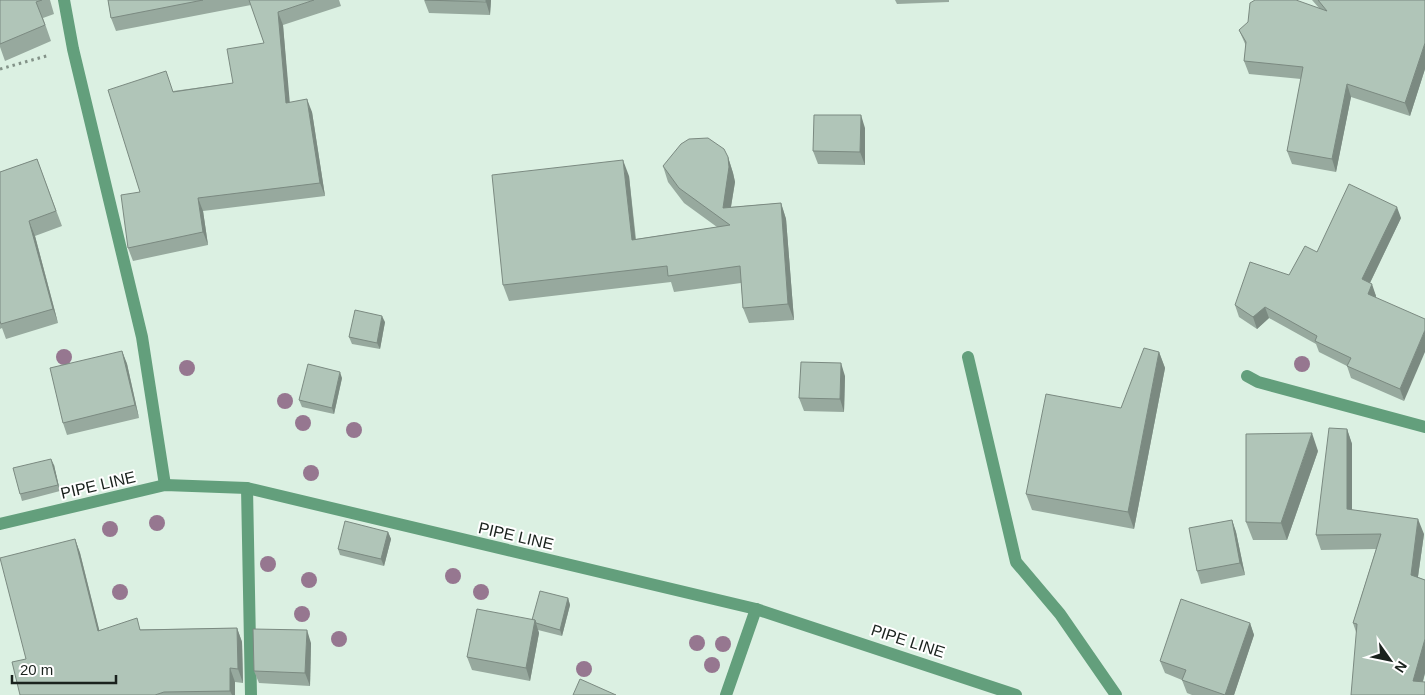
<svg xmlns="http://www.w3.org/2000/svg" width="1425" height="695" font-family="Arial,sans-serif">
<rect width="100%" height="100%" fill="#dbf0e2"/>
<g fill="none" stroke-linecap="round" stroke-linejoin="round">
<path stroke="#839288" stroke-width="3" stroke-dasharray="2.5 4" stroke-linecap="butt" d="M0,69L50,55"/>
<g stroke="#639f7c" stroke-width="12">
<path d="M64,0L73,49L142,337L165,485"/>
<path d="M968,357L1016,562L1060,614L1116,695"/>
<path d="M1247,376L1258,382L1425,427"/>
<path d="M247,488L251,695"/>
<path d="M0,524L165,485L247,488L756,609L1016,695"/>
<path d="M726,695L756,609"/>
</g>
</g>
<g fill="#967790">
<circle cx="64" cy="357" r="8"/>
<circle cx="1302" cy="364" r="8"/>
<circle cx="187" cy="368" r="8"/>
<circle cx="285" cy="401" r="8"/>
<circle cx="303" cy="423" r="8"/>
<circle cx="354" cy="430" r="8"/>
<circle cx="311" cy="473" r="8"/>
<circle cx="157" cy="523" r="8"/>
<circle cx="110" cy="529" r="8"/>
<circle cx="268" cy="564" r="8"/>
<circle cx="453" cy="576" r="8"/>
<circle cx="309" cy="580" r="8"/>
<circle cx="120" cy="592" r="8"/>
<circle cx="481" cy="592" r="8"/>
<circle cx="302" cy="614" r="8"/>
<circle cx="339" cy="639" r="8"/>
<circle cx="697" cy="643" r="8"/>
<circle cx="723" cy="644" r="8"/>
<circle cx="712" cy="665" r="8"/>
<circle cx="584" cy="669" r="8"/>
</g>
<g fill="#97a99e">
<path d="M0,0H50L54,14L43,18L51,41L5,61L0,47Z"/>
<path d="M108,0H339L341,6L283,25L289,102L312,112L325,196L203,211L208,245L133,261L128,248L173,91L233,83L264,43L251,5L116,31L111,18Z"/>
<path d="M424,0H491L490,15L429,13Z"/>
<path d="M895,0H949V2L897,4Z"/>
<path d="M1312,0H1425V69L1410,116L1351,97L1336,172L1292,164L1287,151L1301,79L1249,74L1244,61L1246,46L1239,30L1319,8Z"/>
<path d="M865,128V165L818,164L813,151Z"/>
<path d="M728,157L733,173L735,182L731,207L781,203L786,219L794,320L749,323L743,308L741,283L674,292L671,282L509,301L503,285L629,176L636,239L717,227L684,203L668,182L663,166Z"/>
<path d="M37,159L62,226L35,236L58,323L6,339L2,328L0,329V172Z"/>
<path d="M1401,218L1370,283L1376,296V297L1404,401L1351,378L1347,366L1319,352L1316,344L1269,318L1257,329L1239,317L1235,305L1289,275L1317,252Z"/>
<path d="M385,322L380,349L352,344L349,337Z"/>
<path d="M122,351L127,364L139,418L67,435L63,423Z"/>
<path d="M1159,352L1165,368L1134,529L1032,510L1026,494L1121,408Z"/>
<path d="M845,376L844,412L804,411L799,398Z"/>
<path d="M342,378L334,414L302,407L299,400Z"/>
<path d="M1347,429L1352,444V510L1424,534L1418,577L1425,580V673L1423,682L1425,695L1356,632L1353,623L1376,549L1321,550L1316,535Z"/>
<path d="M1318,451L1287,540H1253L1246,522Z"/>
<path d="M54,465L60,491L22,501L20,494Z"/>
<path d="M1232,520L1236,532L1245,575L1201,584L1197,571Z"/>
<path d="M388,532L391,539L384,566L340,555L338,549Z"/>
<path d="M75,539L80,553L99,630L237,628L242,642L243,683L235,682V695H20L26,659Z"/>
<path d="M568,598L570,605L562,636L538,630L539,633L530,681L472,670L467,657Z"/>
<path d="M1250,623L1254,635L1234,695H1192L1187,693L1182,680L1165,673L1160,661Z"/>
<path d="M311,643L310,686L259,683L254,671Z"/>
</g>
<g fill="#7b8a81">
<path d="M486,0H491L490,15L486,2Z"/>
<path d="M278,12L283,25L291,116L286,103Z"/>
<path d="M1425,43V69L1410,116L1405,103Z"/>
<path d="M1347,84L1351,97L1336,172L1332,159Z"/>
<path d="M307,99L312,112L325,196L320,183Z"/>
<path d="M861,115L865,128V165L860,152Z"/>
<path d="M728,157L733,173L735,182L728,224L723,208Z"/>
<path d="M623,160L629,176L637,256L632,240Z"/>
<path d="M198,198L203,211L208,245L203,232Z"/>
<path d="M781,203L786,219L794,320L788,304Z"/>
<path d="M1397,207L1401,218L1366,291L1362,279Z"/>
<path d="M29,221L35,236L58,323L53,309Z"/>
<path d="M1372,284L1376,296L1372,305L1368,294Z"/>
<path d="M1265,307L1269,318L1257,329L1253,317Z"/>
<path d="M382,316L385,322L380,349L377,343Z"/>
<path d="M1425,330V352L1404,401L1400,389Z"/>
<path d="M122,351L127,364L139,418L135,405Z"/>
<path d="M1159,352L1165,368L1134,529L1128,512Z"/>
<path d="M841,363L845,376L844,412L840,399Z"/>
<path d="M340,372L342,378L334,414L332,408Z"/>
<path d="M1347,429L1352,444V524L1347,509Z"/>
<path d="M1312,433L1318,451L1287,540L1281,523Z"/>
<path d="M51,459L54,465L60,491L58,485Z"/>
<path d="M1418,519L1424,534L1416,590L1411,575Z"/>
<path d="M1232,520L1236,532L1245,575L1240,563Z"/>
<path d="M388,532L391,539L384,566L381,559Z"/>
<path d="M75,539L80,553L103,645L98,631Z"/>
<path d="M568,598L570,605L562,636L560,630Z"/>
<path d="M535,620L539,633L530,681L526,668Z"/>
<path d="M1250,623L1254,635L1234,695H1225Z"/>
<path d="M237,628L242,642L243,683L238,669Z"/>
<path d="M307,630L311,643L310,686L305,673Z"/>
<path d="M1425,639V673L1419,695L1413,681Z"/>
<path d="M230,668L235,682V695H232L230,691Z"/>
</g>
<g fill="#b0c5b8" stroke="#7b8a81">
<path d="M0,0H42L36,2L45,25L0,44Z"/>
<path d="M108,0H203L111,18Z"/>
<path d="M249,0H314L278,12L286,103L307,99L320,183L198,198L203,232L128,248L121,195L140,192L108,90L166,71L173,92L233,83L227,49L264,43Z"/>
<path d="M425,0H486V2Z"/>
<path d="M1255,0H1296L1327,11L1318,0H1425V43L1405,103L1347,84L1332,159L1287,151L1303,67L1244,61L1246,42L1239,30L1248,22L1250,3Z"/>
<path d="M814,115H861L860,152L813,151Z"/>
<path d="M708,138L724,149L728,157L729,167L723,208L781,203L788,304L743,308L740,266L668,276L667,266L503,285L492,175L623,160L632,240L730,225L679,188L663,166L681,144L689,139Z"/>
<path d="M37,159L56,211L29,221L53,309L1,324L0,321V172Z"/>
<path d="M1349,184L1397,207L1362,279L1372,284L1368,294L1425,319V330L1400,389L1347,366L1351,358L1315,341L1317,336L1265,307L1253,317L1235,305L1250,262L1289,275L1305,246L1317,252Z"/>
<path d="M355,310L382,316L377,343L349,337Z"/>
<path d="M1144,348L1159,352L1128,512L1026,494L1046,394L1121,408Z"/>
<path d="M122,351L135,405L63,423L50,368Z"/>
<path d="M801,362L841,363L840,399L799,398Z"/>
<path d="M308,364L340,372L332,408L299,400Z"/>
<path d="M1329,428L1347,429V509L1418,519L1411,575L1425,580V639L1413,681L1425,682V695H1351L1357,624L1353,623L1381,534L1316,535Z"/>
<path d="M1312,433L1281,523L1246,522V434Z"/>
<path d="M51,459L58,485L20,494L13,468Z"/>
<path d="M1232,520L1240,563L1197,571L1189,528Z"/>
<path d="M345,521L388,532L381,559L338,549Z"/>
<path d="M75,539L98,631L137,618L140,630L237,628L238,669L230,668V691L164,692L155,695H20L12,662L26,659L0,558Z"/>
<path d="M540,591L568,598L560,630L536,623L535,620H532Z"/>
<path d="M1181,599L1250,623L1225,695L1182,680L1186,670L1160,661Z"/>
<path d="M477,609L535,620L526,668L467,657Z"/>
<path d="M253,629L307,630L305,673L254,671Z"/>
<path d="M580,679L616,695H573Z"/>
</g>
<g text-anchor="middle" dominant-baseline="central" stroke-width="4" stroke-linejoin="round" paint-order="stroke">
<g font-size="16" fill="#1a221d" stroke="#fff">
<text transform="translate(98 485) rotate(-13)">PIPE LINE</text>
<text transform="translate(516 536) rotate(13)">PIPE LINE</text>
<text transform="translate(908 641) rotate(18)">PIPE LINE</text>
</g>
</g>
<g transform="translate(1390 660) rotate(123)" stroke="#ffffff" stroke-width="4" paint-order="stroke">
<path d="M0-4L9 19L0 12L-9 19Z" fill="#1a221d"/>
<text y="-8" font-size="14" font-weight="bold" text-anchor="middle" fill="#1a221d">N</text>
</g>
<path d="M12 675v8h104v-8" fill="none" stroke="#1a221d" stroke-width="2.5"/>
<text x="20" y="675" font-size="15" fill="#1a221d" stroke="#ffffff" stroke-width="4" paint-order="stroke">20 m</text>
</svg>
